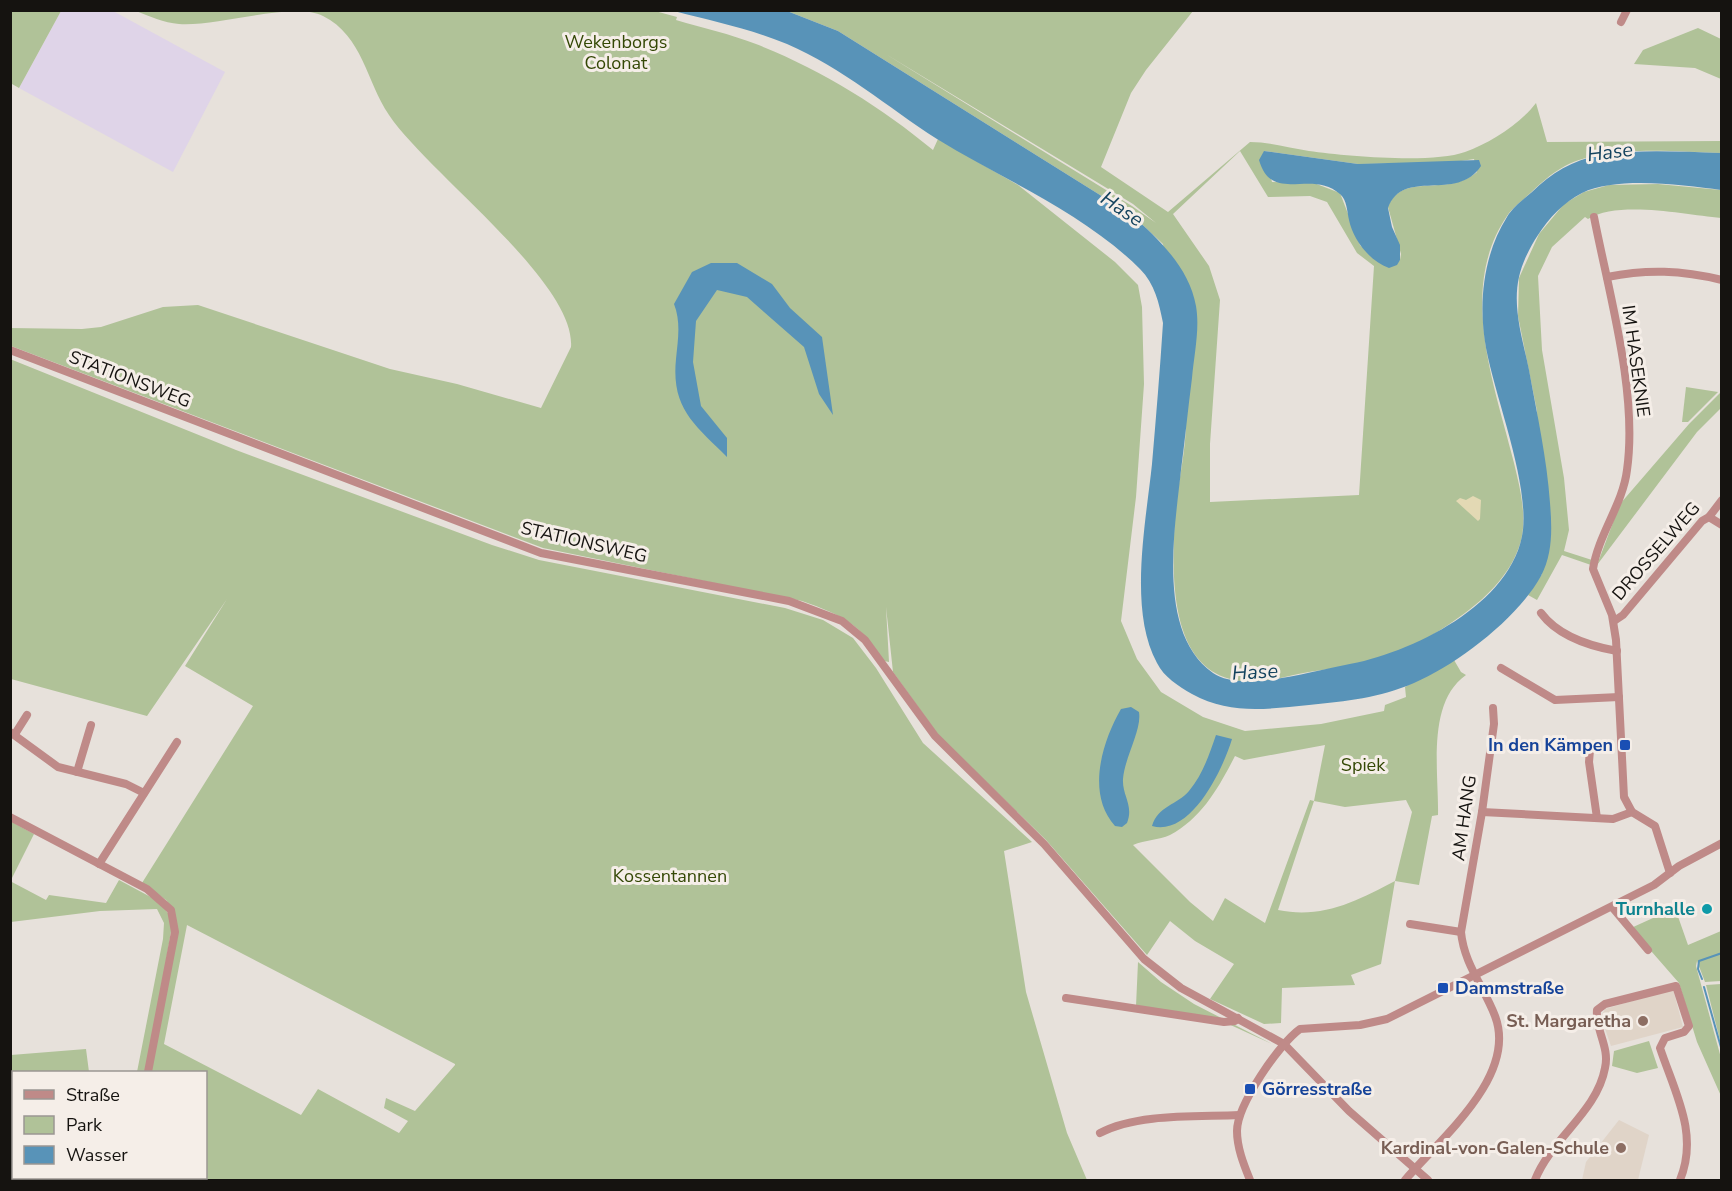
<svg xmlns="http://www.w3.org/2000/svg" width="1732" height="1191" font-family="'Nunito Sans',sans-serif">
<rect width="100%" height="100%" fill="#e7e1db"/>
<path fill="#dfd4e8" d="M61,11H113L225,72L173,172L19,88Z"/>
<g fill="#e0d4c8">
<path d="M1673,989L1683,1027L1611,1046L1601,1017L1605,1009Z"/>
<path d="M1619,1120L1649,1135L1638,1180H1582L1586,1162Z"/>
</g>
<g fill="#b0c298" fill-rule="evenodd">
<path d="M10,11H61L19,88L12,84L11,87Z"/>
<path d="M136,11H655L677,17L676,20C703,28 730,34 756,44C820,69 880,106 933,150L938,139L1018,185L1115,262L1138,285L1142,307L1144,384L1136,497L1121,621L1137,659L1161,692L1203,717L1245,731L1321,724L1384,711L1385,705L1406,697L1405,687L1454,660L1461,672L1466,675C1426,703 1439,773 1438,815L1432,816L1419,885L1395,881L1381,964L1351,975L1355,985L1282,988L1281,1023L1264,1024L1210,999L1234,964L1195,941L1170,921L1147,955L1046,840L939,736L893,672L886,607L889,662L884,661C860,624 844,616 802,601L543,548L11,346L10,328L82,329L101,327L163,307L198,305L390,369L457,384L541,408L571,347C576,282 427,172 389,115C366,81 363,36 323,16C293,1 216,27 179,24C164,23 149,16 136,11ZM1325,745L1314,801L1310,800L1265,923L1225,898L1213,921L1190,902L1133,845C1145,840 1159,840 1170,835C1202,818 1219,787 1235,756L1244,760ZM1406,800L1412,812L1395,881C1357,901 1323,919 1278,910L1314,801L1345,807Z"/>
<path d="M787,11H1193L1146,70L1131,93L1101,167L1168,212L1250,142C1270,142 1290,148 1309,151C1345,156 1432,164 1465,152C1490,143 1520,124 1536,103L1547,142L1721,141V153C1675,152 1607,144 1565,166C1550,174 1539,185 1527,196C1521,202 1512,208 1507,216C1457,289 1495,386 1514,463C1520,488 1528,519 1520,544C1511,573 1488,596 1465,613C1443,629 1418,645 1393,654C1359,668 1320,668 1285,677C1172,705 1170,597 1175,517C1177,485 1186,454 1186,421C1187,404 1182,384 1180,367C1174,326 1169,285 1163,244L1132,215L838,31ZM884,53L1133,204L1156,223L1132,206ZM1240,151L1268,197L1310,196L1327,202L1357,253L1374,266L1359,495L1210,502V444L1220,300L1209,266L1173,214ZM1264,151L1358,164L1449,163L1474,159L1477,172C1446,198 1402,171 1388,207L1401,254L1400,260L1389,267L1375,259L1360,245L1340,193L1314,183L1272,182Z"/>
<path d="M1698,28L1721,39V79L1695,68L1634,64L1643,50Z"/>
<path d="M1658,184L1721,190V218C1686,215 1619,200 1588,219L1585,217L1552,247L1538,276L1542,350L1564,478L1569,530L1564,551L1592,560L1591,565L1562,555L1537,600L1528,595L1542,574L1537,411L1518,316L1519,278L1539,234L1564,204L1584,192L1609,185Z"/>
<path d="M10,359L236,450L492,545L539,560L785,608L823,620L853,638L876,668L923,743L1032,842L1004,851L1026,992L1067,1133L1087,1180H129V1178H206V1072H150L177,933L172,908L166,900L142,883L253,706L185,666L227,599L147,716L11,679ZM187,925L455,1064V1065L415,1111L386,1098L384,1108L408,1121L399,1133L318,1089L301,1115L164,1044Z"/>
<path d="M1686,387L1718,392L1688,422H1682Z"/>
<path d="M1721,392V408L1697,432L1597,565L1620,504L1689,424Z"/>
<path d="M10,821L34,834L11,880H10Z"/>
<path d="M119,880L160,902L173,920L147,1072H137L163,939L164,923L157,909L100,911L11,922L10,881L46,900L49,895L106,903Z"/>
<path d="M1675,908L1688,945L1721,931V981L1705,982L1697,961L1696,966L1721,1058V1096L1697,1042L1679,983L1631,928Z"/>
<path d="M1138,962L1161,982L1194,1004L1272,1044L1224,1022L1136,1006Z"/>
<path d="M1721,984H1722L1721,1044L1706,985Z"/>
<path d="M1649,1041L1658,1068L1637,1073L1612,1066L1614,1051Z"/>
<path d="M86,1049L89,1072H14L13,1141H11V1055Z"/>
</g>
<path fill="#e3d9b4" d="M1473,496L1481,500L1480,519L1478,521L1456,501L1460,498L1466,500Z"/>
<g fill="#5893b8">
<path d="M674,11H787L838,31L1132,215C1159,240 1189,267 1196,306C1200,329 1194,355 1192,378C1188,409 1185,439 1181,470C1175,528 1156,633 1213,673C1241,693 1312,671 1345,665C1410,654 1514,604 1523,530C1528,479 1496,400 1486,348C1478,304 1483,255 1507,217C1513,207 1524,199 1532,192C1551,173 1573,160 1600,155C1640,149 1682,152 1721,153V190C1683,185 1617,176 1582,193C1564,202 1549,218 1538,235C1530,247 1522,263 1519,277C1512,308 1523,340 1529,370C1537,414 1547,459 1550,503C1552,528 1553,553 1541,576C1518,618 1458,664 1414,683C1379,698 1347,701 1309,705C1267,709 1230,715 1192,694C1178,686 1164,677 1157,663C1128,610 1146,522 1152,464C1156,417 1160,370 1163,323C1159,303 1155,284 1140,269C1084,213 1004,180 937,139C887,107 843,68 787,44C751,29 712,21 674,11Z"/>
<path d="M1264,151L1358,164L1479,160L1481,166C1457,203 1403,167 1388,208L1392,227L1400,245V260L1397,265L1389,268C1369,261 1353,239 1349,220C1347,211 1347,200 1340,194C1311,168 1272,205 1259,160Z"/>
<path d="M711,263H737L772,284L790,308L822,337L833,415L819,394L804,347L747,297L717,290L696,321L693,362L701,406L727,438V457C695,425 671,409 676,359C678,339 681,322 674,304L692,272Z"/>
<path d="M1131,707L1139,712C1142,730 1125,756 1123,779C1122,796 1134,805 1127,823L1122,827L1115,826C1086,794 1102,742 1121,709Z"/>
<path d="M1216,735L1232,739C1223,769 1191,837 1152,826C1158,806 1177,805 1189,791C1203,774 1209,755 1216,735Z"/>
</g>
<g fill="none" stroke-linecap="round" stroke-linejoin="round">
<g stroke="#5893b8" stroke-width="2">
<path d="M1702,979L1698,969L1699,961L1722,953"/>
<path d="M1704,987L1722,1051"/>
</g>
<g stroke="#bf8a88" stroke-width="8">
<path d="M1621,22L1627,10"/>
<path d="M1594,217C1609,294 1638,393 1627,470C1623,504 1598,535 1593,569L1612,615L1616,640L1624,797L1632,812L1655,826L1670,873"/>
<path d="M1607,277C1647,269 1681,270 1722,280"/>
<path d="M10,350L541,553L789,601L842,621L865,640L935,736L1044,844L1144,959L1181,988L1284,1044L1349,1111L1428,1180"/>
<path d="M1709,517L1722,525"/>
<path d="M1541,613C1558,636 1589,646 1617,651"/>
<path d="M1614,621L1623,615L1702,521L1709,517L1722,500"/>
<path d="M1501,668L1555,700L1619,697"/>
<path d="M10,732L58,767L126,784L144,793"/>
<path d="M15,734L27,715"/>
<path d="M1590,750L1589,762L1597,818"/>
<path d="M77,772L91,725"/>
<path d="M1482,812L1613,819L1632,812"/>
<path d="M10,817L147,889L171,910L175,932L148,1072"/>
<path d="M99,864L177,742"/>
<path d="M1612,907L1648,950"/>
<path d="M1410,924L1461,932"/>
<path d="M1066,998L1224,1022L1235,1021L1238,1018"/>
<path d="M1100,1133C1137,1113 1198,1117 1239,1115"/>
<path d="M127,1180L128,1178"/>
<path d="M1250,1180C1244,1165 1237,1148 1237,1131C1237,1105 1279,1044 1300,1029L1360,1025L1387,1019L1654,885L1679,866L1722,843"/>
<path d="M1405,1180C1440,1139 1518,1076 1495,1016C1484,987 1464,964 1461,932L1482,812L1494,724L1493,708"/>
<path d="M1535,1180C1551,1139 1597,1112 1605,1068C1610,1047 1595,1030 1597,1010L1605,1004L1676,986L1689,1026L1684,1032L1665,1038L1660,1048C1675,1093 1699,1134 1680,1180"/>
</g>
</g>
<g fill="#1a4fb4" stroke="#f5eee8" stroke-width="2">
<rect x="1619" y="739" width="12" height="12" rx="3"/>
<rect x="1437" y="982" width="12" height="12" rx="3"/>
<rect x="1244" y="1083" width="12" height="12" rx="3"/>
</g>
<circle fill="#0f9aa8" stroke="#f5eee8" stroke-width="2" cx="1707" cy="909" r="6"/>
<g fill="#8d6e63" stroke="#f5eee8" stroke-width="2">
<circle cx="1643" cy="1021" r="6"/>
<circle cx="1621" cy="1148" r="6"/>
</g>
<g text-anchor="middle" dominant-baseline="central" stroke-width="6" stroke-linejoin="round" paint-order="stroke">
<g font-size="18" fill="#344805" stroke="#f5eee8">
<text x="616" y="42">Wekenborgs<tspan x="616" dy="21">Colonat</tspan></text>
<text x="1363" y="765">Spiek</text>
<text x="670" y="876">Kossentannen</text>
</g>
<g font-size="18" fill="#151310" stroke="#f5eee8">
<text transform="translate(1636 361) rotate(82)">IM HASEKNIE</text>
<text transform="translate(130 379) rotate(21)">STATIONSWEG</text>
<text transform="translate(584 542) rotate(13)">STATIONSWEG</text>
<text transform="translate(1656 551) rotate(-49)">DROSSELWEG</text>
<text transform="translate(1464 818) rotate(-82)">AM HANG</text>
</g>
<g font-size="18" font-weight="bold" fill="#164399" stroke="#f5eee8" text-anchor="start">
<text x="1613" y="745" text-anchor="end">In den Kämpen</text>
<text x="1455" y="988">Dammstraße</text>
<text x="1262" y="1089">Görresstraße</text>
</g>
<g font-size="18" font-weight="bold" fill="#0d838f" stroke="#f5eee8" text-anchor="end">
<text x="1695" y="909">Turnhalle</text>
</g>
<g font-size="18" font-weight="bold" fill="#785e54" stroke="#f5eee8" text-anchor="end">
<text x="1631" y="1021">St. Margaretha</text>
<text x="1609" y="1148">Kardinal-von-Galen-Schule</text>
</g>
<g font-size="20" font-style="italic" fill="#14435e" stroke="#f5eee8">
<text transform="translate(1610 152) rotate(-7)">Hase</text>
<text transform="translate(1122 209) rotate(34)">Hase</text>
<text transform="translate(1255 672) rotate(-3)">Hase</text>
</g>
</g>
<rect width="1732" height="1191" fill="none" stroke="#151310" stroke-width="24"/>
<rect x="12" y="1071" width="195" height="108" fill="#f5eee8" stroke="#9b9692" stroke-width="1.5"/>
<rect x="24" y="1090" width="30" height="9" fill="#bf8a88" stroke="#9b9692" stroke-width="1.5"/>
<text x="66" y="1101" font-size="18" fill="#151310">Straße</text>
<rect x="24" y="1116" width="30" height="18" fill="#b0c298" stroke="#9b9692" stroke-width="1.5"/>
<text x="66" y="1131" font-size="18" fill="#151310">Park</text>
<rect x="24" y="1146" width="30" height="18" fill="#5893b8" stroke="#9b9692" stroke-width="1.5"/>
<text x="66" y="1161" font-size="18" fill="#151310">Wasser</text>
</svg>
